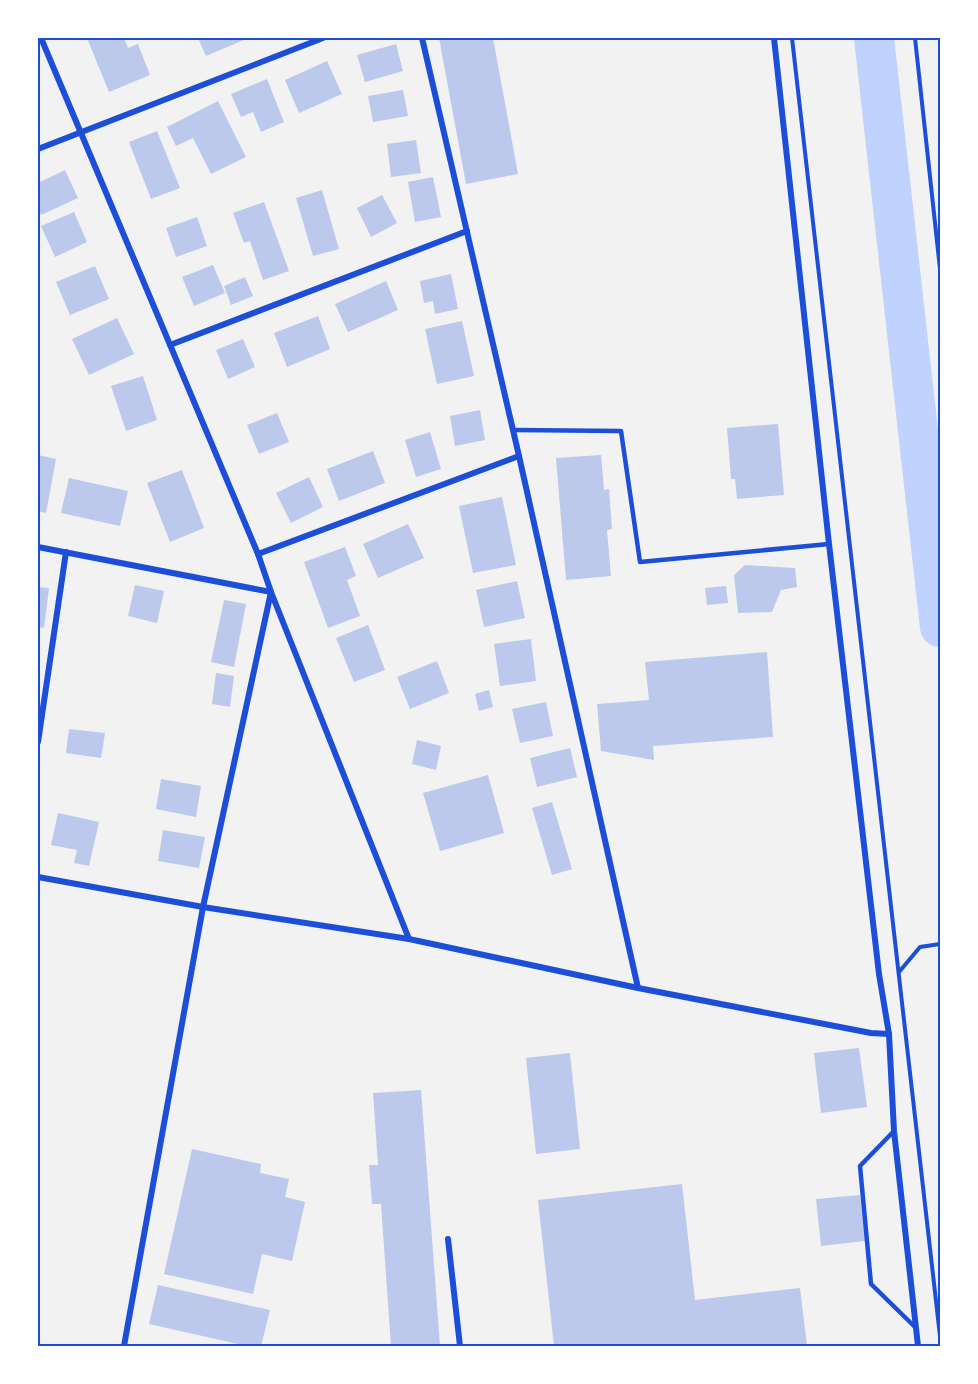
<svg xmlns="http://www.w3.org/2000/svg" width="978" height="1384" font-family="Manrope,sans-serif">
<rect width="100%" height="100%" fill="#f2f2f2"/>
<g fill="none" stroke-linecap="round" stroke-linejoin="round">
<path stroke="#bfd3fe" stroke-width="40" d="M874,38L940,627"/>
</g>
<g fill="#bdc9ec">
<path d="M87,38H124L128,48L138,44L150,75L109,92Z"/>
<path d="M198,38H243L244,40L206,56Z"/>
<path d="M439,38H493L518,174L466,184Z"/>
<path d="M396,44L403,71L365,82L357,55Z"/>
<path d="M327,61L342,94L299,113L285,80Z"/>
<path d="M267,79L284,122L261,132L253,112L241,117L231,94Z"/>
<path d="M403,90L408,116L373,122L368,96Z"/>
<path d="M218,101L246,157L211,174L193,138L176,146L167,127Z"/>
<path d="M157,131L180,188L151,199L129,142Z"/>
<path d="M416,140L421,173L391,177L387,144Z"/>
<path d="M65,170L78,198L41,215L38,207V183Z"/>
<path d="M433,177L441,217L415,222L408,182Z"/>
<path d="M322,190L339,249L313,256L296,198Z"/>
<path d="M382,195L397,223L371,237L357,208Z"/>
<path d="M264,202L289,271L263,280L250,241L244,243L233,213Z"/>
<path d="M74,212L87,242L55,257L41,226Z"/>
<path d="M197,217L207,246L176,257L166,228Z"/>
<path d="M213,265L225,293L194,306L182,277Z"/>
<path d="M95,266L109,299L70,315L56,282Z"/>
<path d="M451,274L458,309L435,314L433,301L424,303L420,281Z"/>
<path d="M245,277L253,296L231,305L224,286Z"/>
<path d="M386,281L398,310L348,332L335,304Z"/>
<path d="M318,316L330,349L287,367L274,333Z"/>
<path d="M117,318L134,354L89,375L72,339Z"/>
<path d="M462,321L474,376L437,384L425,329Z"/>
<path d="M243,339L255,367L228,379L216,350Z"/>
<path d="M143,376L157,420L126,431L111,386Z"/>
<path d="M480,410L485,440L455,446L450,416Z"/>
<path d="M277,413L289,442L259,454L247,425Z"/>
<path d="M778,424L784,495L737,499L735,479H731L727,428Z"/>
<path d="M430,432L441,469L416,477L405,440Z"/>
<path d="M373,451L385,483L339,501L327,469Z"/>
<path d="M38,455L56,459L46,513L38,511Z"/>
<path d="M601,455L604,490L609,489L612,529L607,530L611,576L566,580L556,458Z"/>
<path d="M182,470L204,528L170,542L147,483Z"/>
<path d="M309,477L323,507L291,523L276,493Z"/>
<path d="M69,478L128,491L120,526L61,513Z"/>
<path d="M502,497L516,565L473,573L459,506Z"/>
<path d="M408,524L424,558L378,578L363,544Z"/>
<path d="M345,547L356,576L347,580L360,616L328,628L304,562Z"/>
<path d="M745,565L795,568L797,587L781,590L772,612L738,613L734,575Z"/>
<path d="M517,581L525,618L484,627L476,590Z"/>
<path d="M135,585L164,591L157,623L128,616Z"/>
<path d="M726,586L728,603L707,605L705,588Z"/>
<path d="M38,587L49,588L44,628L38,627Z"/>
<path d="M224,600L246,604L234,667L211,662Z"/>
<path d="M368,625L385,670L354,682L336,638Z"/>
<path d="M531,639L536,681L500,686L494,644Z"/>
<path d="M767,652L773,737L653,746L654,760L601,751L597,704L649,700L645,662Z"/>
<path d="M437,661L449,693L410,709L397,677Z"/>
<path d="M216,673L234,676L230,707L212,704Z"/>
<path d="M489,690L493,707L479,711L475,694Z"/>
<path d="M546,702L553,736L520,743L512,709Z"/>
<path d="M69,729L105,733L101,758L66,753Z"/>
<path d="M417,740L441,746L436,770L412,764Z"/>
<path d="M570,748L577,777L537,787L530,758Z"/>
<path d="M488,775L504,833L440,851L423,793Z"/>
<path d="M161,779L201,786L196,817L156,809Z"/>
<path d="M552,802L572,869L552,875L532,808Z"/>
<path d="M58,813L99,822L89,866L74,863L77,850L51,845Z"/>
<path d="M163,830L205,837L199,868L158,861Z"/>
<path d="M859,1048L867,1107L821,1113L814,1053Z"/>
<path d="M570,1053L580,1149L536,1154L526,1058Z"/>
<path d="M421,1090L440,1346H391L381,1204H372L369,1165H378L373,1093Z"/>
<path d="M192,1149L261,1164L260,1173L289,1179L285,1197L305,1202L292,1261L262,1254L253,1294L164,1274Z"/>
<path d="M682,1184L695,1300L800,1288L807,1346H554L538,1200Z"/>
<path d="M860,1195L865,1241L821,1246L816,1199Z"/>
<path d="M158,1285L270,1310L261,1346H247L149,1324Z"/>
</g>
<g fill="none" stroke-linecap="round" stroke-linejoin="round">
<g stroke="#1d4ed8" stroke-width="4">
<path d="M792,38L940,1336"/>
<path d="M915,38L940,269"/>
<path d="M899,972L920,947L940,944"/>
</g>
<g stroke="#1d4ed8" stroke-width="4.5">
<path d="M513,430L621,431L640,562L829,544"/>
<path d="M894,1131L860,1166L871,1284L915,1327"/>
</g>
<g stroke="#1d4ed8" stroke-width="6">
<path d="M41,38L258,554L271,592L409,939"/>
<path d="M422,38L519,456L638,988"/>
<path d="M774,38L829,544L879,974L889,1034L894,1131L918,1346"/>
<path d="M38,149L323,38"/>
<path d="M170,345L467,231"/>
<path d="M38,547L271,592L203,907L124,1346"/>
<path d="M258,554L519,456"/>
<path d="M38,742L66,552"/>
<path d="M38,877L203,907L409,939L638,988L871,1033L889,1034"/>
<path d="M448,1239L460,1346"/>
</g>
</g>
<rect width="978" height="1384" fill="none" stroke="#ffffff" stroke-width="78"/>
<rect x="39" y="39" width="900" height="1306" fill="none" stroke="#1d4ed8" stroke-width="2"/>
</svg>
